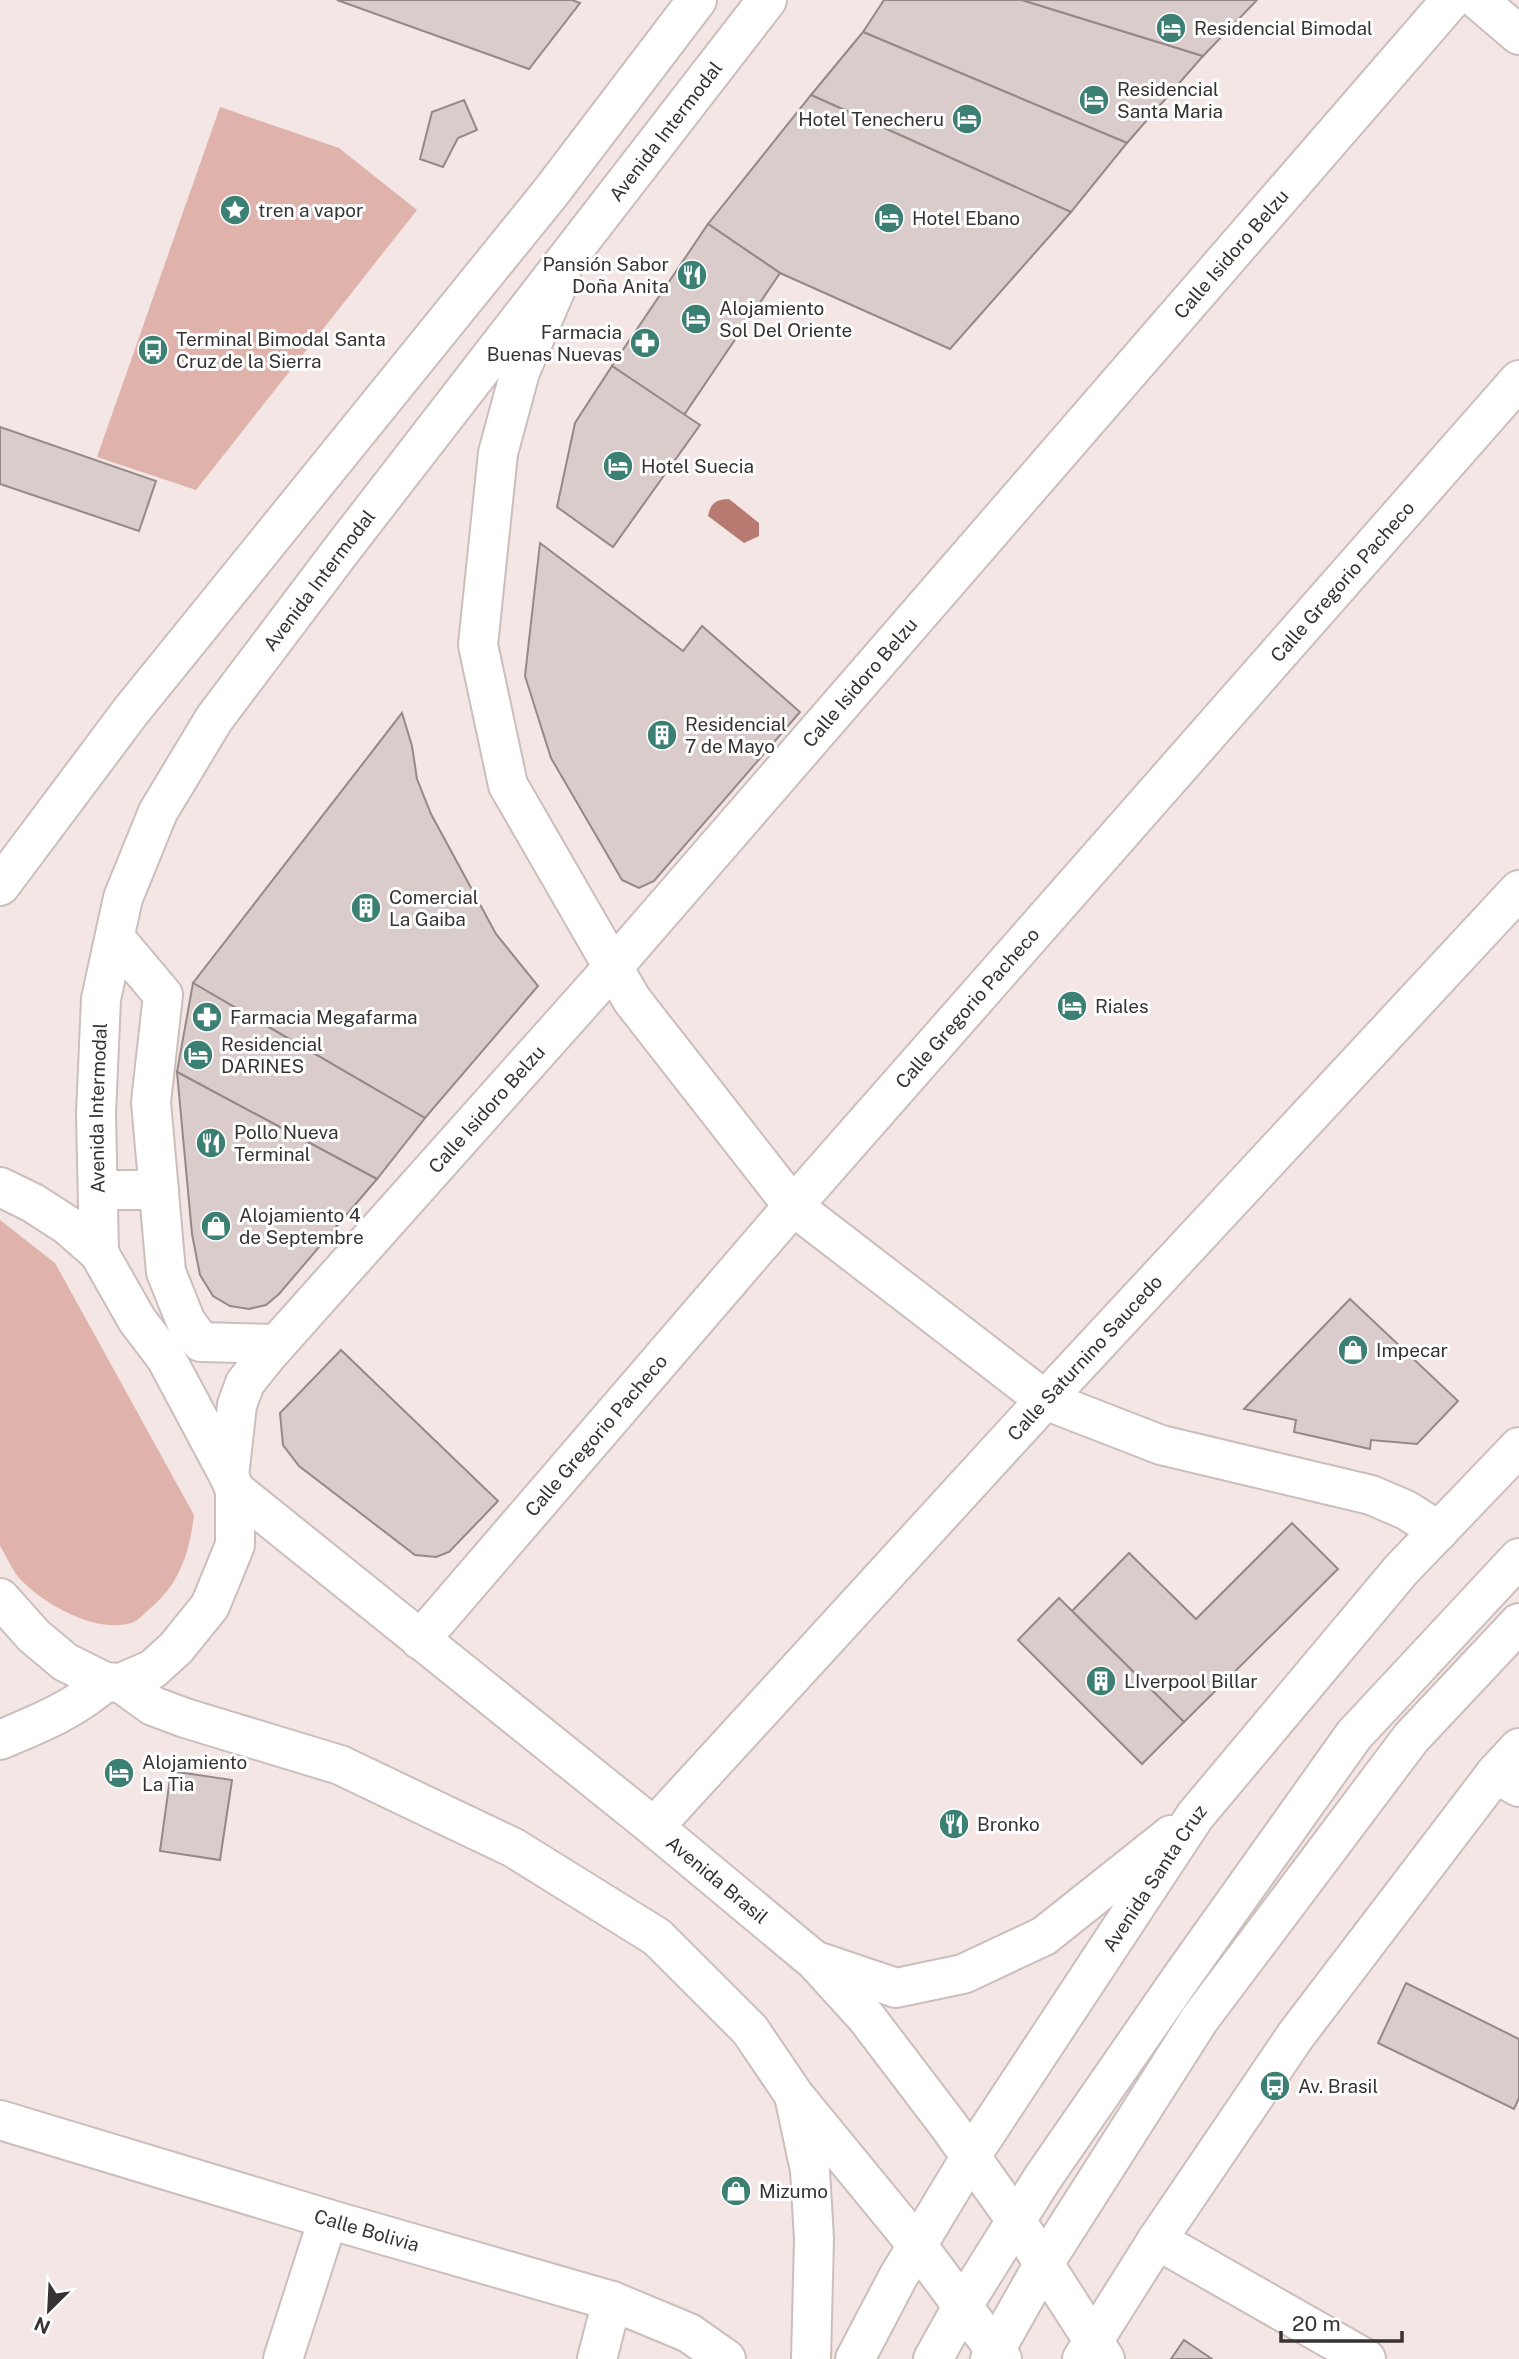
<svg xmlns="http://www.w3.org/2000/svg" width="1519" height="2359" font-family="'Public Sans',sans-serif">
<rect width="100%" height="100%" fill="#f3e6e4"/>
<g fill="#dfb3ab">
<path d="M220,107L339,148L417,210L196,490L97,457Z"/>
<path d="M0,1220L55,1263L194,1515C189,1555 179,1586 146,1612C143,1615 138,1620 134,1622C99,1635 47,1606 23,1582C13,1573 7,1557 0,1546Z"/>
</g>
<path fill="#b77a71" d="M729,499L759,523V536L744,543L708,516C711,502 716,500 729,499Z"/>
<g fill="#d9ccca" stroke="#958987" stroke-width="2">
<path d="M337,0H572L580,3L529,69Z"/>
<path d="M884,0H1022L1203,56L1127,143L863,32Z"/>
<path d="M1022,0H1257L1203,56Z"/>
<path d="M863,32L1127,143L1071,212L811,95Z"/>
<path d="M811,95L1071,212L950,349L780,273L708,224Z"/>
<path d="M464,100L477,130L458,138L443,167L420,159L432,112Z"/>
<path d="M708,224L780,273L684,415L612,366Z"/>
<path d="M612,366L700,425L613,547L557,507L575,423Z"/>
<path d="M0,427L156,481L139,531L0,484Z"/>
<path d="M540,543L683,651L702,626L800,712L654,881L639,888L622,880L551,758L525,676Z"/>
<path d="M402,713L412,746L417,779L431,814L496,934L538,986L425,1118L193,983Z"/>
<path d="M193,983L425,1118L377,1179L177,1072Z"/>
<path d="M177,1072L377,1179L279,1294L266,1305L249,1309L230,1306L213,1296L200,1275L192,1234Z"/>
<path d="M1350,1299L1458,1401L1417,1444L1371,1440L1370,1449L1294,1432L1296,1420L1244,1409Z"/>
<path d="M341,1350L498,1501L449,1552L436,1557L415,1555L299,1466L283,1445L280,1413Z"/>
<path d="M1292,1523L1338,1569L1184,1722L1072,1611L1129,1553L1196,1619Z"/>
<path d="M1059,1598L1184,1722L1142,1764L1018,1640Z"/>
<path d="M171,1771L232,1780L220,1860L160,1851Z"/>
<path d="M1406,1983L1519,2039V2098L1514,2109L1378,2043Z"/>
<path d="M1184,2340L1212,2359H1171Z"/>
</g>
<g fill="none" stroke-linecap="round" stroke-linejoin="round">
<g stroke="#cbbebc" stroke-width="42">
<g id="minor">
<path d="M1478,0L1519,35"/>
<path d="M561,277L520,372L498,453L478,645L508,785L632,1000L793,1206L1045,1400L1161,1445L1371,1495L1406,1510L1439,1531"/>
<path d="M115,938L163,995L151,1102L166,1272L186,1322L201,1342L277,1344"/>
<path d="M98,1190H159"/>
<path id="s1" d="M229,1476L237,1405L245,1383L269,1353L614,966L1451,0"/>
<path id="s2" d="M420,1640L793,1206L1519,380"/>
<path d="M1495,1774L1519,1787"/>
<path id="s3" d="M654,1827L1045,1400L1519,890"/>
<path id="s4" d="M0,2120L328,2219L612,2301L689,2333L726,2359"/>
<path d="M1157,2240L1366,2359"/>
<path d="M283,2359L328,2219"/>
<path d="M597,2359L612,2301"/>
</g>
</g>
<g stroke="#cbbebc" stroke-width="42">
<g id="major">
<path d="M0,886L131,711L551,192L697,0"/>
<path d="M0,1187L33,1203L67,1225L99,1253L137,1320L166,1358L229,1476L235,1490V1545L210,1606L176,1648L153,1669L121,1683L105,1682L65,1662L34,1636L0,1598"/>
<path id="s5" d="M99,1253L96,1114L101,999L123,898L158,812L214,719L343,548L767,0"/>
<path id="s6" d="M235,1490L654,1827L815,1961L866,2017L949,2126L1015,2219L1105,2359"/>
<path d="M121,1683L153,1706L185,1718L340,1765L514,1848L657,1937L750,2030L794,2095L917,2245L1002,2359"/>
<path d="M0,1740C38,1724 74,1710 105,1682"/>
<path d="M816,1961L896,1988L963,1974L1044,1936L1171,1835"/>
<path d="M795,2100L810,2170L814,2239L811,2359"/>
<path id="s7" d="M855,2359L898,2277L971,2156L1195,1816L1401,1570L1519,1447"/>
<path d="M933,2359L962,2307L1042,2179L1181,1978L1354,1735L1519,1558"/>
<path d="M990,2359L1043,2265L1199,2020L1411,1738L1519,1623"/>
<path d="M1082,2359L1157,2240L1296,2035L1495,1774L1519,1748"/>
</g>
</g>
<use href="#minor" stroke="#fff" stroke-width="38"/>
<use href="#major" stroke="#fff" stroke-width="38"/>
</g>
<defs>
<g id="hotel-disc" transform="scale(1.575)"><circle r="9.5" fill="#3c8073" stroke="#fff"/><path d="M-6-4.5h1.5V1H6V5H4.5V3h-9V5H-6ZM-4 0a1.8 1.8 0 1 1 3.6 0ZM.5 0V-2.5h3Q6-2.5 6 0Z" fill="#fff"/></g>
<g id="sight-disc" transform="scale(1.575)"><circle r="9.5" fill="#3c8073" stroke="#fff"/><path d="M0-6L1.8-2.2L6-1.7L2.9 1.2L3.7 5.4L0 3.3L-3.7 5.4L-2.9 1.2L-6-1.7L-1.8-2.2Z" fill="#fff"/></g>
<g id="restaurant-disc" transform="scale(1.575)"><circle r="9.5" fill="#3c8073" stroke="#fff"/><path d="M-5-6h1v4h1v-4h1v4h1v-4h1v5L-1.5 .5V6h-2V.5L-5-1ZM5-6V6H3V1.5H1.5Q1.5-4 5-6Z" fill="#fff"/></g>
<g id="pharmacy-disc" transform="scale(1.575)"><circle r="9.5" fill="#3c8073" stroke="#fff"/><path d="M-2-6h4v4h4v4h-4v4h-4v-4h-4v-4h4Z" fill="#fff"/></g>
<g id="bus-disc" transform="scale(1.575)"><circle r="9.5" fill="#3c8073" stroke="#fff"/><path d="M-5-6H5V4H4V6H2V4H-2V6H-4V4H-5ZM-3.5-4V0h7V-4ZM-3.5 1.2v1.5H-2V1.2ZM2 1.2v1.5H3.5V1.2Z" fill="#fff"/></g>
<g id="building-disc" transform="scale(1.575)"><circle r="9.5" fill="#3c8073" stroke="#fff"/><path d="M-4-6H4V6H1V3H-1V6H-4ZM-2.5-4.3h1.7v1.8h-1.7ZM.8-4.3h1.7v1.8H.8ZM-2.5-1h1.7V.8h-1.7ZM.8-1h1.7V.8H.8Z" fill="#fff"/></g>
<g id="shop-disc" transform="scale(1.575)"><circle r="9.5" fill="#3c8073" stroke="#fff"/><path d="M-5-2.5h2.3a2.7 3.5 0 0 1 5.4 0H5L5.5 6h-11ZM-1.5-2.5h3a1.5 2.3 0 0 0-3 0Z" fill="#fff"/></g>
</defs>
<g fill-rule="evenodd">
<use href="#hotel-disc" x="1171" y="28"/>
<use href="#hotel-disc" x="1094" y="100"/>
<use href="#hotel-disc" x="967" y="119"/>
<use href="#sight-disc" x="235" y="210"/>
<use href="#hotel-disc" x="889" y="218"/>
<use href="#restaurant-disc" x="692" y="275"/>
<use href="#hotel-disc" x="696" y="319"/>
<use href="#pharmacy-disc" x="645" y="343"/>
<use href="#bus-disc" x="153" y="350"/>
<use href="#hotel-disc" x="618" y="466"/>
<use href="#building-disc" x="662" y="735"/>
<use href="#building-disc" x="366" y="908"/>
<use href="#hotel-disc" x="1072" y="1006"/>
<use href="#pharmacy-disc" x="207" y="1017"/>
<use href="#hotel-disc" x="198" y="1055"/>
<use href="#restaurant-disc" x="211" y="1143"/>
<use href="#shop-disc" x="216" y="1226"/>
<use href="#shop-disc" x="1353" y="1350"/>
<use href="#building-disc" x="1101" y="1681"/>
<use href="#hotel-disc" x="119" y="1773"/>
<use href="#restaurant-disc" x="954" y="1824"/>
<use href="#bus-disc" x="1275" y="2086"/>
<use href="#shop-disc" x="736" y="2191"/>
</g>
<g text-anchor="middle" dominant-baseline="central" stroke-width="6" stroke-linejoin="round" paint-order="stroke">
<g font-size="19" fill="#383232" stroke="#fff" text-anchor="start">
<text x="1194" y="28">Residencial Bimodal</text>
<text x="1117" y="89">Residencial<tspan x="1117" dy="22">Santa Maria</tspan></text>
<text x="944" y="119" text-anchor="end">Hotel Tenecheru</text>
<text x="258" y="210">tren a vapor</text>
<text x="912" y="218">Hotel Ebano</text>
<text x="669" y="264" text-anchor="end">Pansión Sabor<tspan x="669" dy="22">Doña Anita</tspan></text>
<text x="719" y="308">Alojamiento<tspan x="719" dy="22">Sol Del Oriente</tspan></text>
<text x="622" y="332" text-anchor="end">Farmacia<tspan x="622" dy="22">Buenas Nuevas</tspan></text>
<text x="176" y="339">Terminal Bimodal Santa<tspan x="176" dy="22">Cruz de la Sierra</tspan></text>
<text x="641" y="466">Hotel Suecia</text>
<text x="685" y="724">Residencial<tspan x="685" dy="22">7 de Mayo</tspan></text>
<text x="389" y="897">Comercial<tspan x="389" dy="22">La Gaiba</tspan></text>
<text x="1095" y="1006">Riales</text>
<text x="230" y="1017">Farmacia Megafarma</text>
<text x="221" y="1044">Residencial<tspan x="221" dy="22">DARINES</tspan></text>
<text x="234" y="1132">Pollo Nueva<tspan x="234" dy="22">Terminal</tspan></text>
<text x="239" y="1215">Alojamiento 4<tspan x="239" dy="22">de Septembre</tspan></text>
<text x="1376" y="1350">Impecar</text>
<text x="1124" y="1681">LIverpool Billar</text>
<text x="142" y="1762">Alojamiento<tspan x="142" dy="22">La Tia</tspan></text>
<text x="977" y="1824">Bronko</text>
<text x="1298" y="2086">Av. Brasil</text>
<text x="759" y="2191">Mizumo</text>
</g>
<g font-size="19" fill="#383232" stroke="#fff">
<text stroke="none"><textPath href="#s5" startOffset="1300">Avenida Intermodal</textPath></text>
<text stroke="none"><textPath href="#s1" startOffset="1594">Calle Isidoro Belzu</textPath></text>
<text stroke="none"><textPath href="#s5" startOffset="733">Avenida Intermodal</textPath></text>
<text stroke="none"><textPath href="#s2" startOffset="1404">Calle Gregorio Pacheco</textPath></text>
<text stroke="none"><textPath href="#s1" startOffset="1027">Calle Isidoro Belzu</textPath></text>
<text stroke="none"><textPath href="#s2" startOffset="836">Calle Gregorio Pacheco</textPath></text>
<text stroke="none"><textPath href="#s5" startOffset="145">Avenida Intermodal</textPath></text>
<text stroke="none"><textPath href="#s1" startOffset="460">Calle Isidoro Belzu</textPath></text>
<text stroke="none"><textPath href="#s3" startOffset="637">Calle Saturnino Saucedo</textPath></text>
<text stroke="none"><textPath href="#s2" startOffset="270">Calle Gregorio Pacheco</textPath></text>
<text stroke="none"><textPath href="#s6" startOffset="620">Avenida Brasil</textPath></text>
<text stroke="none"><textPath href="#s7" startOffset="567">Avenida Santa Cruz</textPath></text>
<text stroke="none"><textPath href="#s4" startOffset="383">Calle Bolivia</textPath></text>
</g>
</g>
<g transform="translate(49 2310) rotate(204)" stroke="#ffffff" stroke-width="5" paint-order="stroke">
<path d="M0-5L12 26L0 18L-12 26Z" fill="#383232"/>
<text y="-10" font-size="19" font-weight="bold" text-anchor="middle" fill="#383232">N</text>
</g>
<path d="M1281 2331v10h121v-10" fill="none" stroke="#383232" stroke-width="3.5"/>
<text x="1292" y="2331" font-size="21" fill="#383232" stroke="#ffffff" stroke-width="5" paint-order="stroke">20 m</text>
</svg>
